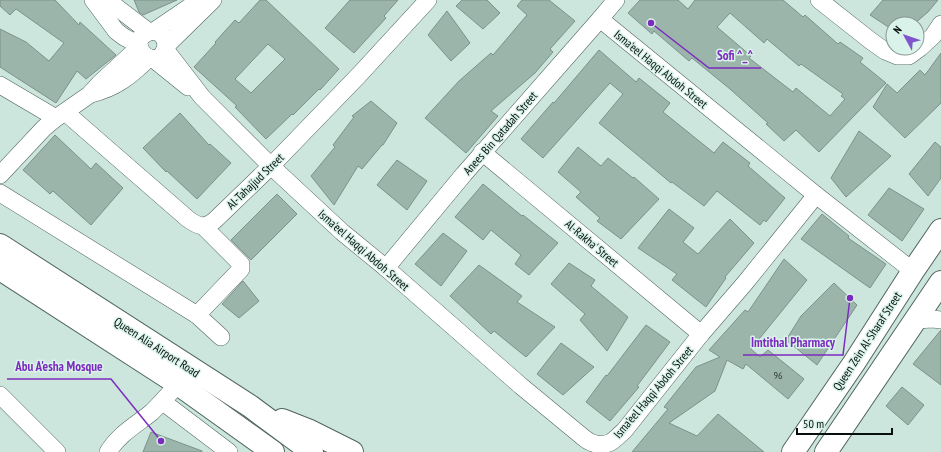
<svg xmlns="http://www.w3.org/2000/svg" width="941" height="452" font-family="'PT Sans Narrow',sans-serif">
<rect width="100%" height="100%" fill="#cde6dd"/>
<g fill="#9cb5ab" stroke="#7b928a" fill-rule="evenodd">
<path d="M0,0H55L79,25L80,22L116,55L86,79L77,71L56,103L0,67V29L26,42L49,61L64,43L16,9L10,15L0,6Z"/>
<path d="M134,0H177L143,15L139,12Z"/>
<path d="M260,0H266L339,69L320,90L319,89L293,115L292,114L266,139L235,107L237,106L194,67L216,43L215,42L235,20L239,23ZM268,44L285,59L251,93L235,79Z"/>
<path d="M350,0H398L384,16L386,18L354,53L325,28Z"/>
<path d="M462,0H487L500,13L483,29L456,6Z"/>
<path d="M522,0H549L575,21L550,49L553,52L535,73L491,111L498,116L466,153L425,118L459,81L491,53L493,55L527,15L517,6Z"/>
<path d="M640,0H678L688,9L695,0H783L803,17L805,15L838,44L840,42L863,58L860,62L886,83L819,152L796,130L784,141L766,124L768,123L730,89L692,58L689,61L654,31L652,34L628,13ZM730,13L764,43L767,39L799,66L801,64L843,94L841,96L845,99L830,116L796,88L793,92L749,58L751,56L717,27Z"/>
<path d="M883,0H938L928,12L914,24H893V30L870,15Z"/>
<path d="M447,11L470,43L451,61L428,35Z"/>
<path d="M599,50L636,82L639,78L670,103L663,112L714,153L723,142L750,163L748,166L785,198L766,222L764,220L760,225L717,191L704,206L672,182L671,183L599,123L623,94L610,83L543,158L521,139L553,102L554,103Z"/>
<path d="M941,53V103L905,138L873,107L887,84L897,93L920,70L925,75Z"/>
<path d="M371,101L397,123L383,145H382L362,169L358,166L334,205L311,176L335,147L333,145L354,117L352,116Z"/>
<path d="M180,113L209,145L210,144L231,163L197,199L167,171L166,172L143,148Z"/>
<path d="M859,131L891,156L846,197L831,178Z"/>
<path d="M55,135L91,169L96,163L123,188L91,225L53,191L50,194L23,170Z"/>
<path d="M935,142L941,147V178L928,196L909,174Z"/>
<path d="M578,147L601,166L608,158L633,178L634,177L659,199L621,239L597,221L600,218L576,197L581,192L558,172Z"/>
<path d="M397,160L427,181L407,210L377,185Z"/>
<path d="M483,184L522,216L523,215L558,243L529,275L515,264L521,255L491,230L483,240L455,217Z"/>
<path d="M889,188L924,209L902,241L868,215Z"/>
<path d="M277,194L297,214L251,260L231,240Z"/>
<path d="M669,209L694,228L683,242L698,254L730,219L754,243L725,277L726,278L706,307L672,280L677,274L638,248Z"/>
<path d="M822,214L849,236L848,238L886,264L870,288L801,239Z"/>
<path d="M443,233L467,251L441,286L415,264Z"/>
<path d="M784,259L807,280L751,349L760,357L768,350L804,379L788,399L746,364L743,369L727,360L715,391L669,423L697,436L718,414L764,452H632L668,409L664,407L696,367L720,357L709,350L745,310L748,312Z"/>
<path d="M569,263L595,280L591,286L628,317L607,351L580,320L585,314L551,284Z"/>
<path d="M479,265L522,296L517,302L555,327L526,357L494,331L491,334L450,296Z"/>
<path d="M243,281L259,301L239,318L222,304Z"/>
<path d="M834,283L857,305L817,365L786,340L801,316Z"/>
<path d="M646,325L670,342L637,386L639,387L610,421L586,402L606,375L607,376Z"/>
<path d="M941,330V385L913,364Z"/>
<path d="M561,343L594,367L563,395L537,374Z"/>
<path d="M902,387L924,405L908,425L886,406Z"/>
<path d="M151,432L202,451V452H143Z"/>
</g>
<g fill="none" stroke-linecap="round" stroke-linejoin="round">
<g stroke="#4f655d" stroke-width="18">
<g id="minor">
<path d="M93,0L116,31L124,37L139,45"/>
<path d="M107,0L149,32"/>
<path d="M819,0L871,41L885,51L897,56H909L920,48L933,36L941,24"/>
<path d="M600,19L816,195L913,271"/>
<path d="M154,31L188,8L202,0"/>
<path d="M166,46C166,37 158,28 147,33C124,43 157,77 166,46L213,0"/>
<path d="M165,49L202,97L271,166L342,232L386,268L521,386L584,438C591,444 602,447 611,442C616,439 620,434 624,431L701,334L745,283L816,195"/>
<path d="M152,58L188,87"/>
<path d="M0,85L56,118"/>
<path d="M91,94C116,88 131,76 149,58"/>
<path d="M65,112L188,219C198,226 203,229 214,221L271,166L359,75L428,0"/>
<path d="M482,152L701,334"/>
<path d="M0,175L44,128L56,118L89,95L100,83L139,47"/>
<path d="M0,193L197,315L221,337"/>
<path d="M386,268L464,174L600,19L616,0"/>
<path d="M197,315L241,269V264L203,226"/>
<path d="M915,320L933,319L941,320"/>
<path d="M0,395L57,452"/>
<path d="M163,402L229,452"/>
<path d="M108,452C119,434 136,425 152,412C161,403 169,394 178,384"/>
</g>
</g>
<g stroke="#4f655d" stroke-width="24">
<g id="major">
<path d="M793,452L854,363L913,271L941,230"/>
<path d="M826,452L941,282"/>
</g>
</g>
<g stroke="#4f655d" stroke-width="24">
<g id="highway">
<path d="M0,245L250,406L312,452"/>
<path d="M0,269L178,384L273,452"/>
<path d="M282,420L310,431L352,452"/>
</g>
</g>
<use href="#minor" stroke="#fff" stroke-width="17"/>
<use href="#major" stroke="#fff" stroke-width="22"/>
<use href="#highway" stroke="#fff" stroke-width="22"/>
</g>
<g text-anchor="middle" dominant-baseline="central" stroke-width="3" stroke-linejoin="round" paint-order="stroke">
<g font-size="10" fill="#2c3834">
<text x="778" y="375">96</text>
</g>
<g font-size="12" fill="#070f0c" stroke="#daf3ea">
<text transform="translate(661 69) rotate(39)">Isma'eel Haqqi Abdoh Street</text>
<text transform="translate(500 133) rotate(-49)">Anees Bin Qatadah Street</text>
<text transform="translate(255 181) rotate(-44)">Al-Tahajjud Street</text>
<text transform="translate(592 243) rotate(40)">Al-Rakha' Street</text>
<text transform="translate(364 250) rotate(41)">Isma'eel Haqqi Abdoh Street</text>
<text transform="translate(867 341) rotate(-57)">Queen Zein Al-Sharaf Street</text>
<text transform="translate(157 347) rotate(33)">Queen Alia Airport Road</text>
<text transform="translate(653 392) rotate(-50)">Isma'eel Haqqi Abdoh Street</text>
</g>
</g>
<path fill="none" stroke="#7b2cbf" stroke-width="1.5" d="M651 23L709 68H761M850 298L843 355H743M161 441L111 379H7"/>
<g fill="#7b2cbf" stroke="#daf3ea" stroke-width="1.5">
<circle cx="651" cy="23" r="4"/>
<circle cx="850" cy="298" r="4"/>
<circle cx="161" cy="441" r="4"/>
</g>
<g font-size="13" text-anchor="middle" font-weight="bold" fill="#7b2cbf" stroke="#daf3ea" stroke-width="3" stroke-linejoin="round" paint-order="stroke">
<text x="735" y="60">Sofi ^_^</text>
<text x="793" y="347">Imtithal Pharmacy</text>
<text x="59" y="371">Abu A'esha Mosque</text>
</g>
<g transform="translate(905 36) rotate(310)"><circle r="19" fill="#daf3ea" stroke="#869891"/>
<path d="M0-3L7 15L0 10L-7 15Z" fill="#7f54cd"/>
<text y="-6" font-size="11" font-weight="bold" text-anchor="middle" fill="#070f0c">N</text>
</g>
<path d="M797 428v6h95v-6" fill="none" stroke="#070f0c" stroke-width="2"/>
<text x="803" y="428" font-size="12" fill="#070f0c" stroke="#daf3ea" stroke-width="3" paint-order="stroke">50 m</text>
</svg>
